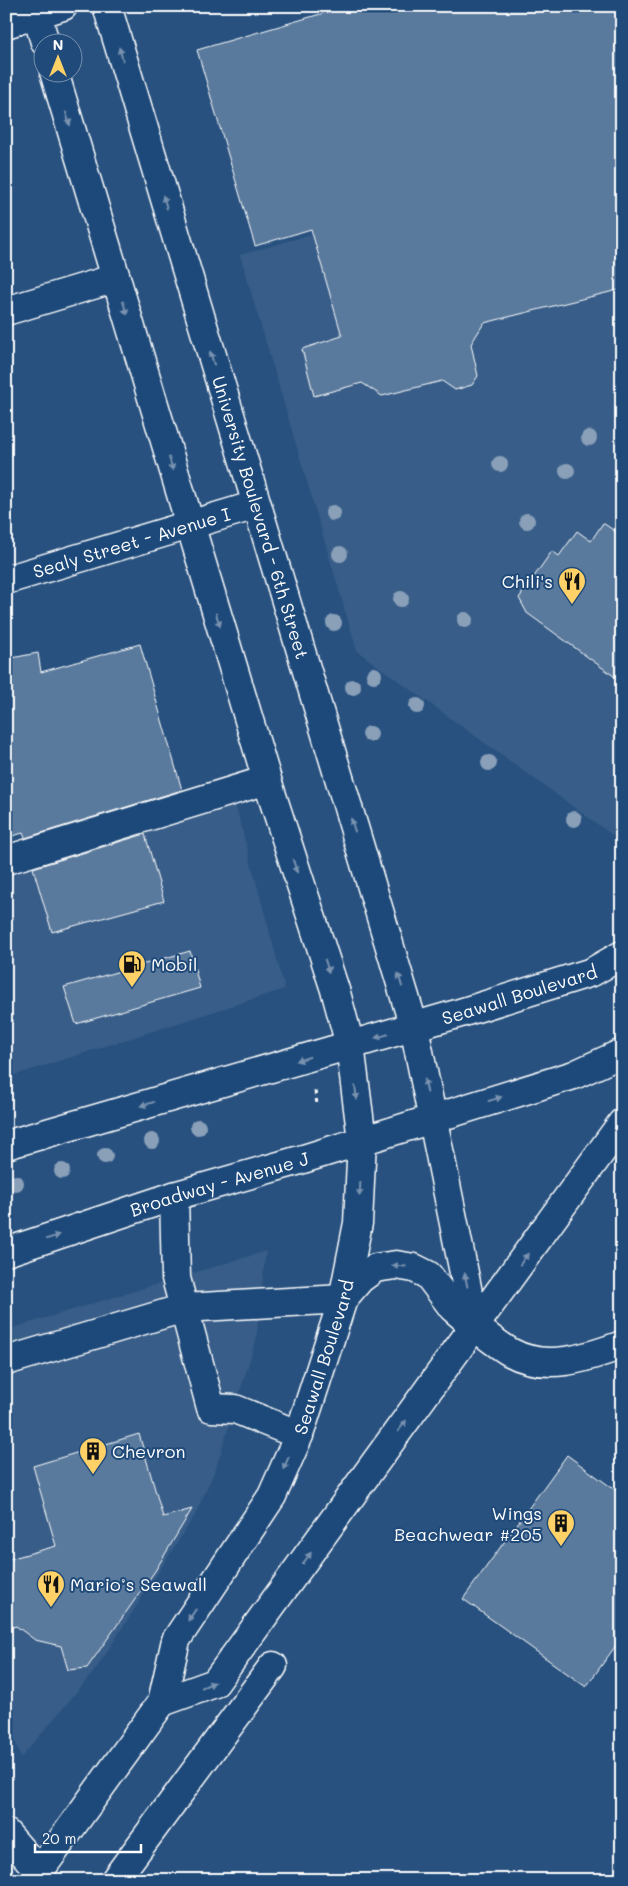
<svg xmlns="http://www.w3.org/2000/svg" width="628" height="1886" font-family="Mali,sans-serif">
<rect width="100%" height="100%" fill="#28517f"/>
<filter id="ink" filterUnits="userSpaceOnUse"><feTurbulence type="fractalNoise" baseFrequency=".02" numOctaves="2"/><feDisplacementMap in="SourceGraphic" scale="10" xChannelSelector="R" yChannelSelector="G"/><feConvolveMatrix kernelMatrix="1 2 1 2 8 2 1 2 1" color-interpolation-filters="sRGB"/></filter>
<g filter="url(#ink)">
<g fill="#375d88">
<path d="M622,144V842L357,651L240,255Z"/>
<path d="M235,803L285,989L6,1078V870Z"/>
<path d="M266,1251L256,1340L216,1468L195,1515L96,1669L21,1758L6,1716V1330Z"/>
</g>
<g fill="#5a7a9d" stroke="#fff">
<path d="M348,6H622V289L484,323L471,344L478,376L472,385L455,390L442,381L382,396L362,383L314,396L302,349L342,336L311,229L255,246L197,50Z"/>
<path d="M603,523L622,536V682L527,613L519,598L552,551L559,556L577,531L591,541Z"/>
<path d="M140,644L182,790L25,838L23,833L6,838V659L38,653L41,672Z"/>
<path d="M145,834L164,901L52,932L33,868Z"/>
<path d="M190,951L200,988L76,1024L64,987Z"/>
<path d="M139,1434L163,1517L192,1509L155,1571L87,1668L68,1670L61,1646L35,1640L16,1626L6,1629V1560L56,1546L33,1466Z"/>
<path d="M567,1455L622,1495V1637L586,1687L463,1599Z"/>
</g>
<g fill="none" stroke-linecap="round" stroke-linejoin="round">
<g stroke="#fff" stroke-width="31">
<g id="minor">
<path d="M34,6L45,42"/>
<path id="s1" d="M107,6L414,1027"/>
<path d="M6,24L63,6"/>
<path d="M54,72L267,780L336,993L350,1045"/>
<path d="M6,311L116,278"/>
<path id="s2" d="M6,580L256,505"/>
<path d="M6,860L267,780"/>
<path d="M475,1327C486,1335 498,1345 510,1352C546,1372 586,1358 622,1345"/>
<path d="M6,1361L184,1308L176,1278L174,1196"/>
<path d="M299,1435L235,1409L211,1408L184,1308L343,1299"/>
<path d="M6,1833L39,1871"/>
<path d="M115,1880L273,1666"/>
</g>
</g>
<g stroke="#fff" stroke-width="31">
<g id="major">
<path d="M414,1027L475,1327"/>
<path id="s3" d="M6,1145L457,1014L592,972L622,955"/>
<path id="s4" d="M6,1252L174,1196L300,1160L574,1075L622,1053"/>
<path d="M343,1299L360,1279L375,1268L396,1265L414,1268L428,1275L453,1308L475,1327"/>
<path d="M162,1702L215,1683L622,1123"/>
<path id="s5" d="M33,1880L162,1702L176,1640L272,1496L299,1435L343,1299L358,1223L362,1140L350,1045"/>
</g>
</g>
<path stroke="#fff" stroke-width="3" stroke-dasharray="4 4" stroke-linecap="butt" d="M315,1091L317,1104"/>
<use href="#minor" stroke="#1f4a7a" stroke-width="28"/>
<use href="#major" stroke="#1f4a7a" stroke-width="28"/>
</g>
<g fill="#8aa0b9">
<circle cx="589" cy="438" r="8"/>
<circle cx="500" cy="464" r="8"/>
<circle cx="567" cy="471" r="8"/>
<circle cx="333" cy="513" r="8"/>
<circle cx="527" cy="521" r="8"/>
<circle cx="340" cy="554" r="8"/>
<circle cx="401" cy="599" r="8"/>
<circle cx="465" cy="620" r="8"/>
<circle cx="334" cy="623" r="8"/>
<circle cx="374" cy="675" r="8"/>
<circle cx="353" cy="687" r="8"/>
<circle cx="417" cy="706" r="8"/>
<circle cx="370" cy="734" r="8"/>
<circle cx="489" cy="763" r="8"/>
<circle cx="574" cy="819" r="8"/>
<circle cx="198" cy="1127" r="8"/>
<circle cx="152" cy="1141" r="8"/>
<circle cx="105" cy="1156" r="8"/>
<circle cx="62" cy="1171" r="8"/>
<circle cx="16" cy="1183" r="8"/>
</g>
<defs><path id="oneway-solid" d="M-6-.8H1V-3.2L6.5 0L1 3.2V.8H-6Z" transform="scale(1.25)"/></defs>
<g fill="#7992af">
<use href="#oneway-solid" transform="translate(121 54) rotate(-106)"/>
<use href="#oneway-solid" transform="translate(68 119) rotate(73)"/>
<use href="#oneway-solid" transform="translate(165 202) rotate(-107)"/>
<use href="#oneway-solid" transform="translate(125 308) rotate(73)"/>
<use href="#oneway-solid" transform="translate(212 358) rotate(-107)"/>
<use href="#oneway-solid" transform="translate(171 464) rotate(73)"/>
<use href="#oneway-solid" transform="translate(218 620) rotate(73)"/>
<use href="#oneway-solid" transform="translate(353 825) rotate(-107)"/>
<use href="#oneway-solid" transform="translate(295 866) rotate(72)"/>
<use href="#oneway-solid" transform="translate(327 966) rotate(72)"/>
<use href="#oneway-solid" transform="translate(400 980) rotate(-107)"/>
<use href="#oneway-solid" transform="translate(382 1036) rotate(164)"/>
<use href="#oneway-solid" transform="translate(303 1059) rotate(163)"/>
<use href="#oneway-solid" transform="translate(426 1086) rotate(-101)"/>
<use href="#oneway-solid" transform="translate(356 1093) rotate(83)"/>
<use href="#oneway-solid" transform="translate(495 1099) rotate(-17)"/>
<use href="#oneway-solid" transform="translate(147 1104) rotate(164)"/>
<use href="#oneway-solid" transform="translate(360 1189) rotate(93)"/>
<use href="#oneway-solid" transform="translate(53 1237) rotate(-18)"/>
<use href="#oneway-solid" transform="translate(524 1259) rotate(-54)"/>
<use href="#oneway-solid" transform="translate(399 1266) rotate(-176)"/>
<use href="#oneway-solid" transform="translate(466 1280) rotate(-101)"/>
<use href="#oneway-solid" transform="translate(402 1426) rotate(-54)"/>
<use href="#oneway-solid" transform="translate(286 1463) rotate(114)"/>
<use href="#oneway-solid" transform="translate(307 1558) rotate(-54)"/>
<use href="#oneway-solid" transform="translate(192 1615) rotate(124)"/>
<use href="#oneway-solid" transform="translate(208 1685) rotate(-22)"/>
</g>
</g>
<defs>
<g id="restaurant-pin" transform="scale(1.4375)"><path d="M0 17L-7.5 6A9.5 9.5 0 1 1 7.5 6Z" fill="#ffd166" stroke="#1f4a7a"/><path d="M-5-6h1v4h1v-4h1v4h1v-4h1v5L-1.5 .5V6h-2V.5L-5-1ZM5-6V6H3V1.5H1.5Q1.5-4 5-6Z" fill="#111"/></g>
<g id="fuel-pin" transform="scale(1.4375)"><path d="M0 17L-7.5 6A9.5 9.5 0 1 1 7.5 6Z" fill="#ffd166" stroke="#1f4a7a"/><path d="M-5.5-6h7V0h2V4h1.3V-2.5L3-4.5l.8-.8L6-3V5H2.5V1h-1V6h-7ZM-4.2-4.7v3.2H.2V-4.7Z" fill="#111"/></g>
<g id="building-pin" transform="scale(1.4375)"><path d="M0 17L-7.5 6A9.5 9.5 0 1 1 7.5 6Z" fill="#ffd166" stroke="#1f4a7a"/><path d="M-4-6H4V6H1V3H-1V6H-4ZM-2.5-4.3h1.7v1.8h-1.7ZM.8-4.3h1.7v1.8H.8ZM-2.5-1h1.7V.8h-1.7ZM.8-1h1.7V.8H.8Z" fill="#111"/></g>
</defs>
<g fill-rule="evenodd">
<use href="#restaurant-pin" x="572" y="581"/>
<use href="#fuel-pin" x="132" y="964"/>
<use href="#building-pin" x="93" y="1451"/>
<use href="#building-pin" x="561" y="1523"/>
<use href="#restaurant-pin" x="51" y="1584"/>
</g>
<g text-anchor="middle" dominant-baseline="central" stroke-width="4" stroke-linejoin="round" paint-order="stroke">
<g font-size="18" fill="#fff" stroke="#1f4a7a">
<text stroke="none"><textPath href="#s1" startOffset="534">University Boulevard - 6th Street</textPath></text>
<text stroke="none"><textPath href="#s2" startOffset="131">Sealy Street - Avenue I</textPath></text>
<text stroke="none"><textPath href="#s3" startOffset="535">Seawall Boulevard</textPath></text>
<text stroke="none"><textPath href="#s4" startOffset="224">Broadway - Avenue J</textPath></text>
<text stroke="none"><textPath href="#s5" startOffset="605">Seawall Boulevard</textPath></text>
</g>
<g font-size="18" fill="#fff" stroke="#1f4a7a" text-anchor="start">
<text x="553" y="581" text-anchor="end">Chili's</text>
<text x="151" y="964">Mobil</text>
<text x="112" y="1451">Chevron</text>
<text x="542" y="1513" text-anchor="end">Wings<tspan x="542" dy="21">Beachwear #205</tspan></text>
<text x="70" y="1584">Mario’s Seawall</text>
</g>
</g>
<rect width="628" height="1886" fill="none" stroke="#1f4a7a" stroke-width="25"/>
<rect x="12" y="12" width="603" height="1861" fill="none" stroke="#fff" stroke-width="2" filter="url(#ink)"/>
<g transform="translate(58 58)"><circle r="24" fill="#1f4a7a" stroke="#7992af"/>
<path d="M0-4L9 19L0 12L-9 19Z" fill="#ffd166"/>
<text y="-8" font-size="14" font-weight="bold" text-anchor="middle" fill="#ffffff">N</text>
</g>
<path d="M35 1844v8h106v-8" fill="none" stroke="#ffffff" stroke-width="2.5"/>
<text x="42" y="1844" font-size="15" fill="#ffffff" stroke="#1f4a7a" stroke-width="4" paint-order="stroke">20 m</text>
</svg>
